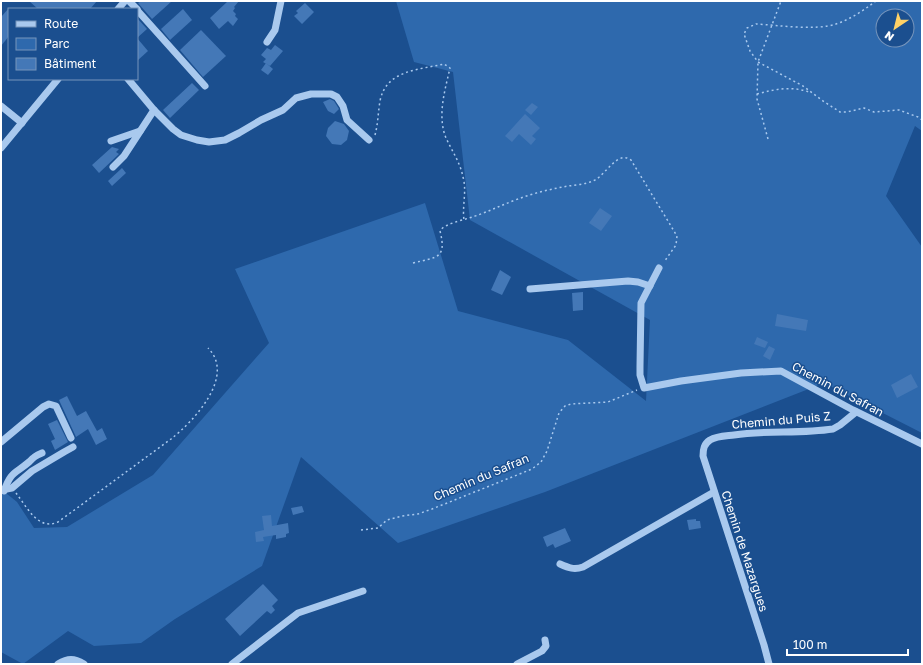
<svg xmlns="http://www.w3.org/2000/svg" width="923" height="665" font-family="'Golos Text',sans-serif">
<rect width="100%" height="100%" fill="#1b4f8f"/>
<path fill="#2e69ad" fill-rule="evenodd" d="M396,1H922V131L915,126L886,196L922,247V433L824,383L545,492L398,543L301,457L262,566L175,619L141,643L94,646L68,631L23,664L1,652V489L17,502L34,528L67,527L153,475L269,343L235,269L425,203L458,311L568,340L646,401L650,320L470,220L453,72L414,62ZM883,16H907V40H883Z"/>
<g fill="#4478b7">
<path d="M29,1H97L90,9H38Z"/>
<path d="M141,1H172L152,19L138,3Z"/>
<path d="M228,1H239L234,7L235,8L233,11L236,14L235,16L238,19L233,26L228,21L219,29L210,18Z"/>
<path d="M305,3L314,12L302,24L294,16L298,13L296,11Z"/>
<path d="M9,8V36L1,46V17Z"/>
<path d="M183,9L192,20L170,40L161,29Z"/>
<path d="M137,18L147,29L137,38Z"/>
<path d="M201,30L226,56L203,77L180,50Z"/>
<path d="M137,38L148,51L137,61Z"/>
<path d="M275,45L283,51L270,66L263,62L266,59L261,55L267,48L271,50Z"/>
<path d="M266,63L273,69L268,75L261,70Z"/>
<path d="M192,83L199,90L170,118L163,110Z"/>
<path d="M330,99L334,101L339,109L334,114L328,111L323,102Z"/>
<path d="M532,103L538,107L531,115L525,110Z"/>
<path d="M525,114L540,128L532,136L536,139L531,145L519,134L512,142L505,136Z"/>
<path d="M335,121L344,124L349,131L347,140L341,145L332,144L326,136L328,128Z"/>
<path d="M112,147L119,149L116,152L119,154L99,173L92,165Z"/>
<path d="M122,168L126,173L112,186L108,181Z"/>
<path d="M600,208L612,216L601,231L589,223Z"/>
<path d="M500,270L511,277L502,295L491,290Z"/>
<path d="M583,292V310L573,311L572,293Z"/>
<path d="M777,314L808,320L806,331L775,326Z"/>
<path d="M757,337L768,342L765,348L754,344Z"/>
<path d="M769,346L775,349L770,360L763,356Z"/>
<path d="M911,374L918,387L897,398L891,385Z"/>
<path d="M67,396L77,416L86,411L97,431L102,428L107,439L96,445L88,429L76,437L59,400Z"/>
<path d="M57,420L68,442L55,450L51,441L55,439L48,424Z"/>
<path d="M302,506L304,512L293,515L291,508Z"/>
<path d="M271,515L272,526L288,523L289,533L286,534V537L276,539V535L263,537L264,541L256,542L255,532L264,530L262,516Z"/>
<path d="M696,519V521H700L701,528L689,530L687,520Z"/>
<path d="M565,528L571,541L555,548L553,544L547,547L543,537Z"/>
<path d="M263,584L278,600L272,606L275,610L271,614L267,611L240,636L225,619Z"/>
</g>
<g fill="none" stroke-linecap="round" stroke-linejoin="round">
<g stroke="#a9c9ee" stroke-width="1.5" stroke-dasharray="2 3" stroke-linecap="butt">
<path d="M876,1C864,10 851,19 836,24C815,31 778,25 756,24L747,28L744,34L750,51L758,62L803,86L823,101L840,112H847L864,108L874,112L899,110L918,117L922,120"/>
<path d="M757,94C775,89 792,86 809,92"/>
<path d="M375,135C378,124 378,113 380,101C386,70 418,70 444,64L450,68C445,90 437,116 446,138C452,151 460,162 463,177C467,191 462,206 464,220"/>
<path d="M768,139L757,99L758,62L781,1"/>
<path d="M413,263C437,257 447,259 440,231C444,223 469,219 478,215C492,210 504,204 518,199C534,193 551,189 568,186C577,185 587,184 595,180C606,174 618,150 631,160L677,236L676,245L664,262"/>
<path d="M16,493C27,507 38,531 58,522L171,439C194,421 236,376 208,348"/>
<path d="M361,530L378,528L387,520L402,516L418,514L432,509L532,469L541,462L547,451L559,413L565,406L571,404L608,402L637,390"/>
</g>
<g stroke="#a9c9ee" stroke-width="7">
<path d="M129,1L137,9"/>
<path d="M118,9L125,1"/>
<path d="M137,10L205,86"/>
<path d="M267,42L275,30L281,1"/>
<path d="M128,79L154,110L173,129L181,135L197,140L209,142L225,140L239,133L261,120L283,110L296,98L311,94H331L337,97L343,106L347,120L369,140"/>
<path d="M1,106L22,123"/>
<path d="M111,141L140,131"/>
<path d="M1,148L58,79"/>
<path d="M113,167L124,156L154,110"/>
<path d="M659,268L641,303L640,366V375L644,388L681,381L741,373L781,371L853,410L922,444"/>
<path d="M530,289L628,281L638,282L650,286"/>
<path d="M1,442L43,407L49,404L56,406L71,438"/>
<path d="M1,490L12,488L32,471L64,452L73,447"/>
<path d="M4,491C11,471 15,474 29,462C34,457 35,456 42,453"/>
<path d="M560,564C569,568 574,570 583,567L714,492"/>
<path d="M58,664C68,658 74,658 84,664"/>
<path d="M232,664L298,613L363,591"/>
<path d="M517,664L542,651L546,646L545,640"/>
<path d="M769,664L764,645L703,456C703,449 704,444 710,440C717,436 727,436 734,435C767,430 800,434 833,429L840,425L856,412"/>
</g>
</g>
<g text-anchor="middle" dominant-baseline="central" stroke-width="3" stroke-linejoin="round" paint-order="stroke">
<g font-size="12" fill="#fff" stroke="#1b4f8f">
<text transform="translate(838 389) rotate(28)">Chemin du Safran</text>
<text transform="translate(781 420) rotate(-5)">Chemin du Puis Z</text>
<text transform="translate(481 477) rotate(-23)">Chemin du Safran</text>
<text transform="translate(745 551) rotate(72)">Chemin de Mazargues</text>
</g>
</g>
<rect width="923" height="665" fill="none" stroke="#ffffff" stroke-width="4"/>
<rect x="8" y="8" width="130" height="72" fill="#1b4f8f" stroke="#7695bc"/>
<rect x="16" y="21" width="20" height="6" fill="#a9c9ee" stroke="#7695bc"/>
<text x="44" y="28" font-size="12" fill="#ffffff">Route</text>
<rect x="16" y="38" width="20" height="12" fill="#2e69ad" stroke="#7695bc"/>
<text x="44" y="48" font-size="12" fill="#ffffff">Parc</text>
<rect x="16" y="58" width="20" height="12" fill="#4478b7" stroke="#7695bc"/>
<text x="44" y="68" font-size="12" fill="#ffffff">Bâtiment</text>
<g transform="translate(895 28) rotate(215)"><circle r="19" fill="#1b4f8f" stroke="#7695bc"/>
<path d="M0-3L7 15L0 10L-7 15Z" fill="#ffd166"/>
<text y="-6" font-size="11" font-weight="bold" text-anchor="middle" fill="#ffffff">N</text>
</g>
<path d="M787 649v6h121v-6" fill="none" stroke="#ffffff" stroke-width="2"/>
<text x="793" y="649" font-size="12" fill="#ffffff" stroke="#1b4f8f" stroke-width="3" paint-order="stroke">100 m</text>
</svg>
